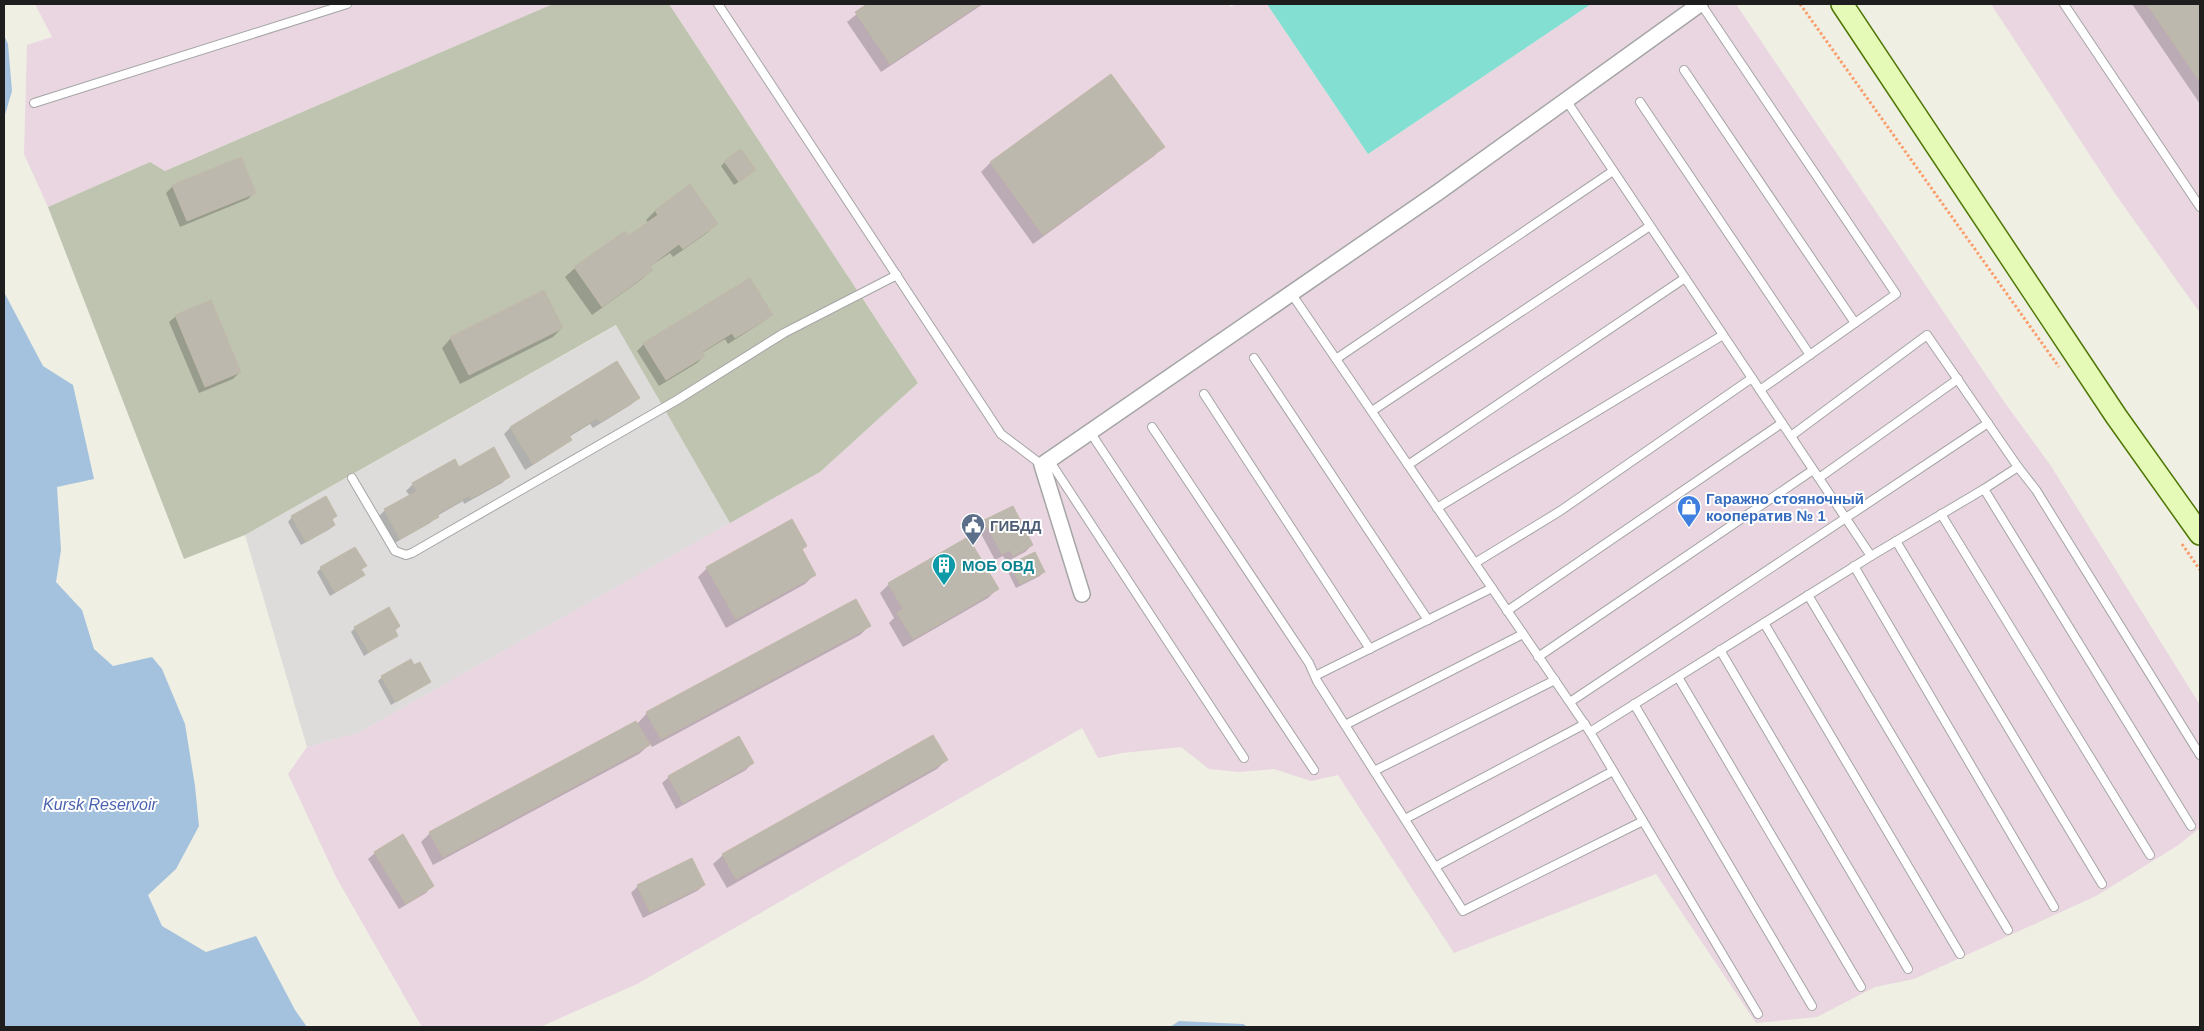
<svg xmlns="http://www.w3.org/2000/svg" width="2204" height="1031" font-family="Arial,sans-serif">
<rect width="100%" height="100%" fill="#efefe4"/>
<path fill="#dddcdb" d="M617,325L730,523L358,733L307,747L245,535Z"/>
<g fill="#e9d6e1">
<path d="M35,4H553L165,171L150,162L48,207L24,154L27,45L52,37Z"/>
<path d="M669,4H1229L1231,7L1236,4H1267L1368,154L1591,4H1736L2005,403L2051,466L2200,705V828L2177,846L2096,896L1914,979L1875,987L1817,1017L1756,1023L1656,874L1454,953L1338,775L1311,781L1274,769L1239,772L1209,769L1181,747L1122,753L1098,758L1082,728L637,984L540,1027H422L336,877L288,774L307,747L358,733L820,472L918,383Z"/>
<path d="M1991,4H2200V313L2116,195Z"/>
</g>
<path fill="#bfc4b0" d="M553,4H669L918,383L820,472L730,523L616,325L245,535L184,559L48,207L150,162L165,171Z"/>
<path fill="#82dfd2" d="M1267,4H1591L1368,154Z"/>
<g fill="#a4c2dd">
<path d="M4,35L8,44L12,91L4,118Z"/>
<path d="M4,292L43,366L73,385L94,479L57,487L61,550L56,582L82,610L94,649L113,666L152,657L162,669L185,724L195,786L199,826L176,869L148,895L162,926L206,952L256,936L295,1010L307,1027H4Z"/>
<path d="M1179,1021L1243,1024L1248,1027H1170Z"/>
</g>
<g fill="#0003">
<path d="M869,4H983L881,72L847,22Z"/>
<path d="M2132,4H2200V104Z"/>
<path d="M1111,76L1163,147L1154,156L1033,244L981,172L990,163Z"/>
<path d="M725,162L750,174L734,185L721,166Z"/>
<path d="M173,186L255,192L248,199L180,227L166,193Z"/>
<path d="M690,186L716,224L707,233L673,257L670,253L649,267L651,270L642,279L592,315L565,277L575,268L625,233L628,237L649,223L646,220L655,211Z"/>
<path d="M771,314L764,321L728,344L725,339L702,353L704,356L697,363L659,386L637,351L644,344Z"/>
<path d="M176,316L240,372L233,379L199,393L169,322Z"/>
<path d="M562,328L553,337L460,384L442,348L451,338Z"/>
<path d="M617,362L638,397L632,404L593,428L590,424L569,437L570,439L563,446L525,470L504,434L510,428Z"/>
<path d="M509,476L502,483L464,504L463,501L437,516L430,523L393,544L378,517L385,510L410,496L406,491L413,484Z"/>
<path d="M336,516L331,520L334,525L330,529L301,545L288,522L292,517Z"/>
<path d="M985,521L1032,545L1025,552L1006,562L1003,556L995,560L978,528Z"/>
<path d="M806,546L801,551L814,575L805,584L726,628L698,577L707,568Z"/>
<path d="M1011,565L1044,571L1040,576L1016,588L1007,570Z"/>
<path d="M365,566L360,571L363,575L359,579L330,596L317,572L321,568Z"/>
<path d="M889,584L997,589L988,598L903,647L889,623L894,618L880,593Z"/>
<path d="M869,626L860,635L652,747L650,744L639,754L433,865L421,842L430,833L637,724L647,713Z"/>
<path d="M355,628L397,635L364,656L351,632Z"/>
<path d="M414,667L429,682L391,705L378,681L382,677Z"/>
<path d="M946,760L937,769L727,888L713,864L723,855Z"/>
<path d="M752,763L746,770L676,809L662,783L669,777Z"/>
<path d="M375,853L432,886L426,893L399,909L368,859Z"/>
<path d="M691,860L704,885L697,891L643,918L631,893L638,886Z"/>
</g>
<g fill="#bcb8ae" stroke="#c1b9a7">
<path d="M867,4H980L890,64L855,12Z"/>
<path d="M2147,4H2200V82Z"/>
<path d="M1111,74L1165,147L1043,235L990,162Z"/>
<path d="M741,149L756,170L739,182L724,161Z"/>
<path d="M241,157L256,193L187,221L172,185Z"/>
<path d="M690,184L718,224L683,249L679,244L650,266L653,270L602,307L574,267L625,231L628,236L658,215L655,210Z"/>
<path d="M750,278L773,315L735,338L732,333L702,352L705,356L666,380L643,343Z"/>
<path d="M544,290L563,328L469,375L450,337Z"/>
<path d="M211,300L241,372L205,387L175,315Z"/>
<path d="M617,361L640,398L600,422L597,418L569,435L572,440L533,464L510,427Z"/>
<path d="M494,447L510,477L471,498L470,495L437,514L439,517L400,539L384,509L417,491L412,483L455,459L459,467Z"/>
<path d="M326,496L337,516L332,519L335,525L306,542L291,516Z"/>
<path d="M1013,506L1033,545L1013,556L1010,550L1002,554L984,520Z"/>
<path d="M792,519L807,546L802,549L816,575L736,619L706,567Z"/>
<path d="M968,537L999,589L913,639L897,613L903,609L888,583Z"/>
<path d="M355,547L367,566L361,569L365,575L335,592L320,567Z"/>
<path d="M1035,552L1045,572L1020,584L1010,564Z"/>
<path d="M856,599L871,626L661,739L646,712Z"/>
<path d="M389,607L400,626L395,630L398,636L369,652L354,627Z"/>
<path d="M411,659L414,665L420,662L431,682L396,702L381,676Z"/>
<path d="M636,721L650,745L443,857L429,832Z"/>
<path d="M933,735L948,760L736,879L722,854Z"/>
<path d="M739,736L754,763L683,803L668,776Z"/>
<path d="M403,834L434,886L406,904L374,852Z"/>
<path d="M692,858L705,885L650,912L637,885Z"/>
</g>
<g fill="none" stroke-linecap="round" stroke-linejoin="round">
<g stroke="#a5a5a5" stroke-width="10">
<g id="service">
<path d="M718,4L1001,434L1042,465"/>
<path d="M1701,4L1896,294L1760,390"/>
<path d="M2064,4L2200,207"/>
<path d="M1684,70L1855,323"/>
<path d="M1640,102L1810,355"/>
<path d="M34,103L347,4"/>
<path d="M1291,293L1590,732L1871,556L1566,100"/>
<path d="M1254,358L1428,620"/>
<path d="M1336,359L1613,171"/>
<path d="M1204,394L1370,649"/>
<path d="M1372,411L1650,226"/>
<path d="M1152,427L1309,663L1317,681L1463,911L1643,821"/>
<path d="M1090,432L1314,770"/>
<path d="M1791,436L1927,335L2018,467"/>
<path d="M1049,460L1244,758"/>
<path d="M1408,465L1685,278"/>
<path d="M352,478L395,551L406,555L412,553L677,400L784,333L897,275"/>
<path d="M1819,478L1958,379"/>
<path d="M1984,489L2018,467L2036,490L2200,755"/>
<path d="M1437,508L1723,335"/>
<path d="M1941,514L2150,855"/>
<path d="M1896,541L2102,884"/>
<path d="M1871,556L1984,489L2191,826"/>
<path d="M1475,563L1560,511L1752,378"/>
<path d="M1854,566L2054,907"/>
<path d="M1808,595L2008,930"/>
<path d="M1507,611L1782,423"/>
<path d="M1764,623L1960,954"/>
<path d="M1720,650L1908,969"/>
<path d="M1538,657L1813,470"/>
<path d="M1315,676L1492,588"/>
<path d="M1678,677L1861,987"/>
<path d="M1570,702L1988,423"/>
<path d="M1634,704L1812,1006"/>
<path d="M1345,725L1523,634"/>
<path d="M1590,732L1758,1014"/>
<path d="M1374,771L1555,680"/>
<path d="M1405,819L1585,724"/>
<path d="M1435,867L1613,771"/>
</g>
</g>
<g stroke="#a5a5a5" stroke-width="18">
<path id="minor" d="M1082,594L1042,465L1437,193L1700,4"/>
</g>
<g stroke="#4e7704" stroke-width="24">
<path id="secondary" d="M1842,4L2116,416L2200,534"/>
</g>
<g stroke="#fb9d6a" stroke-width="3" stroke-dasharray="2.5 2.5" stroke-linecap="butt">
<path d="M1800,4L2059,367"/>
<path d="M2182,544L2200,570"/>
</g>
<use href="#service" stroke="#fff" stroke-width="8"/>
<use href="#minor" stroke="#fff" stroke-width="15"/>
<use href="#secondary" stroke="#e6fab8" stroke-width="21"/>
</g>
<defs>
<g id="shop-pin" transform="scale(1.25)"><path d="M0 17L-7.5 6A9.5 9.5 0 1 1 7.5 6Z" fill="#3f7fe0" stroke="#fff"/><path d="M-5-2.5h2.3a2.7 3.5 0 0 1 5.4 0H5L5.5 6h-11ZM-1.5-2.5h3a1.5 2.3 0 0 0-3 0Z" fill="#fff"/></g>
<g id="civic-pin" transform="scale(1.25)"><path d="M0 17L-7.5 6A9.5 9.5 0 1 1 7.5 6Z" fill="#5c6f8a" stroke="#fff"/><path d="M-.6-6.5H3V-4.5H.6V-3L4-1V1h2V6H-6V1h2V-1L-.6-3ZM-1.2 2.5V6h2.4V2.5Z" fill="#fff"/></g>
<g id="building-pin" transform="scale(1.25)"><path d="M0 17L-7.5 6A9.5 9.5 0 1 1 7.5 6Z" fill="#0f9aa8" stroke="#fff"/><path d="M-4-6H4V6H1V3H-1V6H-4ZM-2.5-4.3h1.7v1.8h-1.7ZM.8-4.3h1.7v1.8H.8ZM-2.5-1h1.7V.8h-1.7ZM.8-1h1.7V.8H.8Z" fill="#fff"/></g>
</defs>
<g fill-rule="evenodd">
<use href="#shop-pin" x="1689" y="507"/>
<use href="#civic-pin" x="973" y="525"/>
<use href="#building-pin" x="944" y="565"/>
</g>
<g text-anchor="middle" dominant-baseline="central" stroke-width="4" stroke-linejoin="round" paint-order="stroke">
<g font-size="15" font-weight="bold" fill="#366cbe" stroke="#fff" text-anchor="start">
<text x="1706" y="498">Гаражно стояночный<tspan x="1706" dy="17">кооператив № 1</tspan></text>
</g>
<g font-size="15" font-weight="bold" fill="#4e5e75" stroke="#fff" text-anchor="start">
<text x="990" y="525">ГИБДД</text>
</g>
<g font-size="15" font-weight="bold" fill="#0d838f" stroke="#fff" text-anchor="start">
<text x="962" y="565">МОБ ОВД</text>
</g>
<g font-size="16" font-style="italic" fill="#4a63af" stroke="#fff">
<text x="100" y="804">Kursk Reservoir</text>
</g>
</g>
<rect width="2204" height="1031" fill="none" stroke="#1e1e1e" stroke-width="10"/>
</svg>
